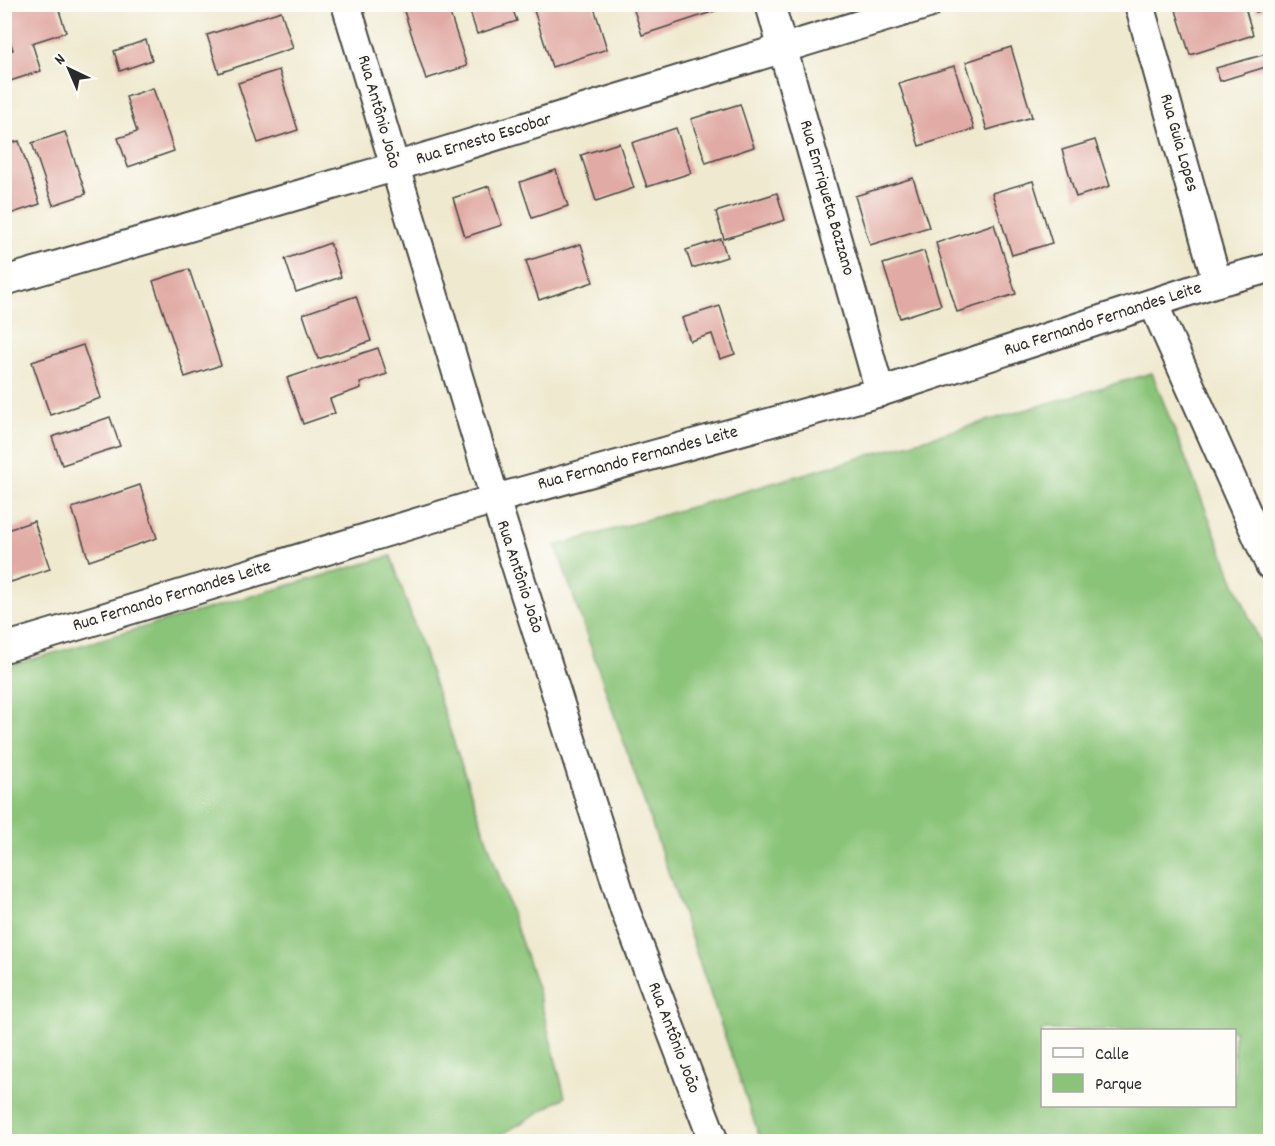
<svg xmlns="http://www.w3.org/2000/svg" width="1275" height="1146" font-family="Dekko,sans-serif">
<rect width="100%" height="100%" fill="#fdfcf7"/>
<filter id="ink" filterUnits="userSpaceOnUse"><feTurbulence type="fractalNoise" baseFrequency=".0167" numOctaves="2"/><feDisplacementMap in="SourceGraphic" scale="12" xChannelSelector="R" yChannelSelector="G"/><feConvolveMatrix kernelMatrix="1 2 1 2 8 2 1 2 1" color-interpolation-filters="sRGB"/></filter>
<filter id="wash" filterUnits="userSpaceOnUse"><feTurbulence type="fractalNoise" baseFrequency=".008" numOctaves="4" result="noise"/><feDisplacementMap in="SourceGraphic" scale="24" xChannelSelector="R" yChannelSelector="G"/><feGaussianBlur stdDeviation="1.35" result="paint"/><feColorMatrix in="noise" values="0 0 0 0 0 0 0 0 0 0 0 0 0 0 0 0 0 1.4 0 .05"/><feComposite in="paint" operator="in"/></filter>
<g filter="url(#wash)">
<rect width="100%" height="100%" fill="#efe9cf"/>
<g fill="#8ac478" stroke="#5a7852" stroke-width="1.5" fill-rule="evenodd">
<path d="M1152,373L1225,559L1270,667V1073L1260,1078L1270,1104V1141H761L556,546ZM1042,1030H1234V1106H1042Z"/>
<path d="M391,556L538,991L565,1097L491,1141H5V667Z"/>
</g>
<g id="blocks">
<g fill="#e1aaa4">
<path d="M4,4H57L66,32L32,43L41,71L10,81L4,64V52L13,50L4,22Z"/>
<path d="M415,4H447L467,66L426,79L403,8Z"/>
<path d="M532,4H593L607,49L552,67Z"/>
<path d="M632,4H723L724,8L642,35Z"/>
<path d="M1174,4H1244L1253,35L1190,55Z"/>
<path d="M1254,4H1270V7L1256,12Z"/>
<path d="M468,5H511L517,21L477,34Z"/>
<path d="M281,11L293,48L219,73L207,35Z"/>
<path d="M146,40L152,60L120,71L114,51Z"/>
<path d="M1011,47L1032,117L987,130L966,62Z"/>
<path d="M1266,54L1269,66L1220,81L1216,68Z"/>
<path d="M954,66L974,129L919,146L899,83Z"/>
<path d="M279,70L298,130L258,143L238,83Z"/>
<path d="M153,88L174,151L128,167L118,138L137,132L126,97Z"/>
<path d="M740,104L754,147L706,163L691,119Z"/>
<path d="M676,128L691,173L647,187L632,143Z"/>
<path d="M65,132L86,194L53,205L32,143Z"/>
<path d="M1095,140L1110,186L1076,197L1062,150Z"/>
<path d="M19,141L40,204L4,216V145Z"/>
<path d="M619,143L634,188L596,201L581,155Z"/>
<path d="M556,170L568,206L532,218L520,182Z"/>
<path d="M913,178L929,227L870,245L855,196Z"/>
<path d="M1033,181L1052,243L1012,255L992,193Z"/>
<path d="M489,186L502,225L465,237L453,198Z"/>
<path d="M777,193L785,220L724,239L716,212Z"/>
<path d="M994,224L1016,294L957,312L936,243Z"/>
<path d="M721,239L727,257L692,268L686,250Z"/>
<path d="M330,243L341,277L296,292L285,259Z"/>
<path d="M581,244L593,282L539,300L526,261Z"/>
<path d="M924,251L941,305L900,318L883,264Z"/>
<path d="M189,269L221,365L185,377L153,281Z"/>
<path d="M356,296L371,341L318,359L303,314Z"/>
<path d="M720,306L735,354L720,359L712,334L690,341L682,318Z"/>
<path d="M83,345L101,398L50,415L32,362Z"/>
<path d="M378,348L387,374L360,383L361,388L330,399L335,413L303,424L287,378Z"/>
<path d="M110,417L120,446L62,465L52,437Z"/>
<path d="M140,485L157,538L89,561L72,508Z"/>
<path d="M34,521L50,569L11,582L4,561V531Z"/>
</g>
</g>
</g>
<g filter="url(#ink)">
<use href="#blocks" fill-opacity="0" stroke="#484844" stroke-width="1.5"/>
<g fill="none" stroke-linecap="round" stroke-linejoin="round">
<g stroke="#484844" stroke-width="32">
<g id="minor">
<path d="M346,4L495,499L625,910L714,1142"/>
<path d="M770,4L880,392"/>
<path d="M1139,4L1217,282"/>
<path d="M4,281L394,167L928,4"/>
<path d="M1154,305L1270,565"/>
<path d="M4,648L495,499L880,392L1217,282L1270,268"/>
</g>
</g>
<use href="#minor" stroke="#fff" stroke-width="28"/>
</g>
</g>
<g text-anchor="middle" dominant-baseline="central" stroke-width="6" stroke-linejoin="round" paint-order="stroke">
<g font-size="18" fill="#2b2b2b" stroke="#fdfcf7">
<text transform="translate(378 112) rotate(74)">Rua Antônio João</text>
<text transform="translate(484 140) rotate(-17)">Rua Ernesto Escobar</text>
<text transform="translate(1178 143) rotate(74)">Rua Guia Lopes</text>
<text transform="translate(826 198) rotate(74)">Rua Enrriqueta Bazzano</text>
<text transform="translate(1103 320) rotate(-18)">Rua Fernando Fernandes Leite</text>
<text transform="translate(638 459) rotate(-15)">Rua Fernando Fernandes Leite</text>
<text transform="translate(519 577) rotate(72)">Rua Antônio João</text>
<text transform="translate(172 597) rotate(-17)">Rua Fernando Fernandes Leite</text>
<text transform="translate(673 1038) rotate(69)">Rua Antônio João</text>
</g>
</g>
<rect width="1275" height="1146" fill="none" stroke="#fdfcf7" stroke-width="24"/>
<rect x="1041" y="1029" width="195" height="78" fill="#fdfcf7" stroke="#a9a8a5" stroke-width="1.5"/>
<rect x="1053" y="1048" width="30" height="9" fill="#ffffff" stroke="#a9a8a5" stroke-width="1.5"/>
<text x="1095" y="1059" font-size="18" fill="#2b2b2b">Calle</text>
<rect x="1053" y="1074" width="30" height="18" fill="#8ac478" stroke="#a9a8a5" stroke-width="1.5"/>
<text x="1095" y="1089" font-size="18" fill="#2b2b2b">Parque</text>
<g transform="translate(69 69) rotate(316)" stroke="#fdfcf7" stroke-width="4.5" paint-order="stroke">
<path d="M0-4.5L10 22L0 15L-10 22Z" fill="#2b2b2b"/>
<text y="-9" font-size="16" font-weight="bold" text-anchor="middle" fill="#2b2b2b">N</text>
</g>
</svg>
